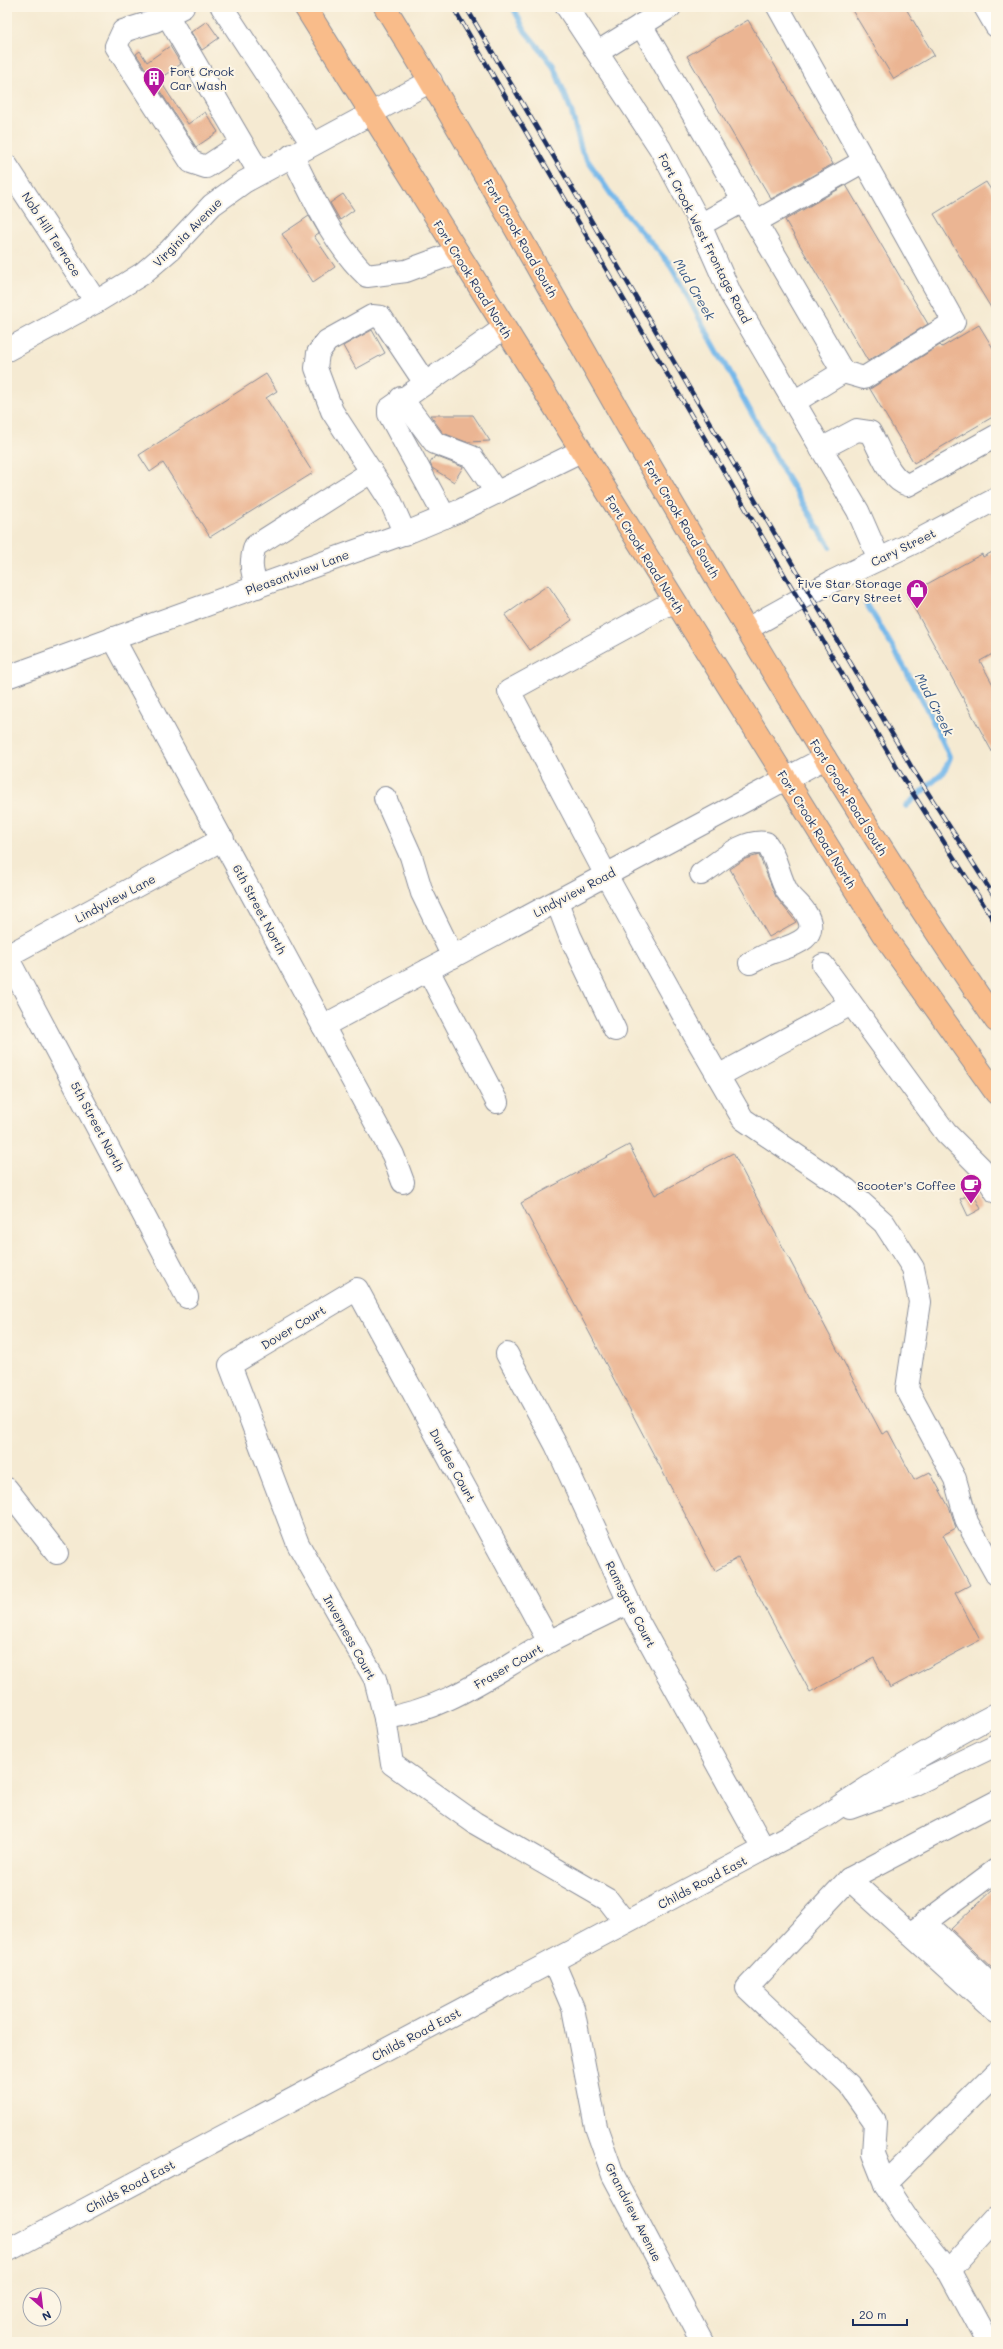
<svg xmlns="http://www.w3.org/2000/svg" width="1003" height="2349" font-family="Mali,sans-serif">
<rect width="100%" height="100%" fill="#fcf5e5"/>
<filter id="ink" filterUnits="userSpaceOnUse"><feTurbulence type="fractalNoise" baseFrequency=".025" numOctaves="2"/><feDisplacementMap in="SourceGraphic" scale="8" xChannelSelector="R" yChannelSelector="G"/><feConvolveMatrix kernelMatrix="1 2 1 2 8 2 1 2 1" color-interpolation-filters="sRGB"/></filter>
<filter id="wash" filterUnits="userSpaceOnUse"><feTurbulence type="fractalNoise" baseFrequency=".012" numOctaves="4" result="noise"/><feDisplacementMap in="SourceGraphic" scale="16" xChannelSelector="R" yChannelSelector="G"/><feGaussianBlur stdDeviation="0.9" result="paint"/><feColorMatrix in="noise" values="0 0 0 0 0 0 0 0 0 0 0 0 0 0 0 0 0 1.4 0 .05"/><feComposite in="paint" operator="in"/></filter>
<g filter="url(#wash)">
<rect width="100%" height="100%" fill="#f5ead2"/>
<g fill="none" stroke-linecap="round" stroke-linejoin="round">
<g stroke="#75b8ea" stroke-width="5.5">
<path d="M513,7L525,31L553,65L571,110L582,152L619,206L669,263L786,476L830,547"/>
<path d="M866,603C897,653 927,704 950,758L944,772L906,806"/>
</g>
</g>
<g id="blocks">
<g fill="#ebb593">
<path d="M850,7H905L934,55L894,79Z"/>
<path d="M748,20L833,164L771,199L687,56Z"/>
<path d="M207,21L219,38L202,50L191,32Z"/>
<path d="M170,46L181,64L159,79L188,124L205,112L218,132L196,147L136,54L140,51L147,62Z"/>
<path d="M986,182L996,198V316L934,214Z"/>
<path d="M846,185L928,324L868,361L785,220Z"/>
<path d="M343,194L354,210L340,220L330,203Z"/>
<path d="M309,216L319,233L314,236L335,267L313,282L282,234Z"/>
<path d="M979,325L996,353V415L914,463L870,389L940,345L942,347Z"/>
<path d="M372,330L385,353L356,369L343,346Z"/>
<path d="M266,374L277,391L266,398L313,473L210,537L163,463L150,472L139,455Z"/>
<path d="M430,415H473L490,441L466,442L443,433Z"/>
<path d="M435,456L463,467L454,482L432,468L430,463Z"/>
<path d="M996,550V652L980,661L996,690V759L907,595L982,554L983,557Z"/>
<path d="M548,585L572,620L530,650L505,615Z"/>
<path d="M759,855L776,897L796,922L769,937L730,869L745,859Z"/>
<path d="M629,1145L655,1195L733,1153L882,1434L888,1431L914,1480L930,1472L950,1509L956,1528L943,1535L970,1585L955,1593L980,1640L890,1688L874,1658L810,1692L738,1558L715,1571L521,1203Z"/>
<path d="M973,1193L981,1209L968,1216L960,1199Z"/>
<path d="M996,1886V1972L951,1929Z"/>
</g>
</g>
</g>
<g filter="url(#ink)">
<use href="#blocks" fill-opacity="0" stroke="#888c98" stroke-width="1"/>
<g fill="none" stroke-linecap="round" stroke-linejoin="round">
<g stroke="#888c98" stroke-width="24">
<g id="minor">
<path d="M183,7L155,21L123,31L116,46L191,162L206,167L241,144"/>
<path d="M222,7L312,144"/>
<path d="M567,7L660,148L696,216L730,293L858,511L879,559"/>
<path d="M778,7L954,322L864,378L843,372L794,402"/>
<path d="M985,7L996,26"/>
<path d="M167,15L259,172"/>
<path d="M641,25L843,372"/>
<path d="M598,52L670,7"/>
<path d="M292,155C313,197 333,244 367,276L406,271L457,252"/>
<path d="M7,166L96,302"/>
<path d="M757,221L864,161"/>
<path d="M700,225L743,201"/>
<path d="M7,350L96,302L142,274L170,250L212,205L244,182L431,81"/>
<path d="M401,398L435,443L472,457L497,493"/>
<path d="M821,449L857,430L870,432C880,449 889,480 908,485L996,436"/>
<path d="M445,517L389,414V409L504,328"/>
<path d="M405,534L391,502L332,411L316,368L318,353L327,341L372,316L381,317L425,383"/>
<path d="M257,587C251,571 250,562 255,546L371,472"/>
<path d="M674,601L509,691L606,875L695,1036L743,1119L846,1189L884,1223L913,1268L920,1302L907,1389L955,1479L967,1522L996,1574"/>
<path d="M747,629L833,581L913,543L996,499"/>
<path d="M113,638L393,1155L403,1182"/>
<path d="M7,677L411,531L459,511L581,451"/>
<path d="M385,798L411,856L422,893L453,957"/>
<path d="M701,874C720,862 742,839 766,843C777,857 778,875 787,891C792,899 800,904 805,912C823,939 791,946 773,952C765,955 758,959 750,963"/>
<path d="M557,902L570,936L615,1030"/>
<path d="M7,956L223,839"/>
<path d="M7,957L187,1297"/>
<path d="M823,965L946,1133L981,1168L996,1192"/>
<path d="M428,970L497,1102"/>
<path d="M323,1026L825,758"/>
<path d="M718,1076L851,1004"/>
<path d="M507,1354L556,1445L636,1617L764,1849"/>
<path d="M7,1489L57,1553"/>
<path d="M549,1642L357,1289L230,1365L298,1544L375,1679L385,1718L392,1764L475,1823L608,1900L625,1922"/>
<path d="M385,1718C447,1710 495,1671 549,1642C575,1628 602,1616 628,1603"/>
<path d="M850,1808L913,1785L996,1745"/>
<path d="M849,1879L996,2012"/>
<path d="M925,1922L996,1990"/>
<path d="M910,1934L996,1870"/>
<path d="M553,1961L573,2008L596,2127L613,2175L702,2342"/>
<path d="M885,2184L996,2073"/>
<path d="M7,2251L824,1817C879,1778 937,1745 996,1714"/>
<path d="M949,2270L996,2218"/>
<path d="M988,2342L949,2270L908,2219L885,2184L873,2154L875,2122L849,2085L747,1988L849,1879L996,1802"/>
</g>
</g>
<g stroke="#888c98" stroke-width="24">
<g id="major">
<path d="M305,7L882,933L996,1093"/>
<path d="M385,7C477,155 559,309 647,460C758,650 871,839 996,1021"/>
</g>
</g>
<use href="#minor" stroke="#fff" stroke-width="22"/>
<use href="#major" stroke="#f9bc8a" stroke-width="22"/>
<g stroke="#1b2f5e" stroke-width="4.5">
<g id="rail">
<path d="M453,7L900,773L996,924"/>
<path d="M466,7L912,768L996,899"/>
</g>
</g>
<use href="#rail" stroke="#fcf5e5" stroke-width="3" stroke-dasharray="9" stroke-linecap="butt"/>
</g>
</g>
<defs>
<g id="building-pin" transform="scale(1.15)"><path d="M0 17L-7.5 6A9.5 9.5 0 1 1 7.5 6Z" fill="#b5179e" stroke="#fcf5e5"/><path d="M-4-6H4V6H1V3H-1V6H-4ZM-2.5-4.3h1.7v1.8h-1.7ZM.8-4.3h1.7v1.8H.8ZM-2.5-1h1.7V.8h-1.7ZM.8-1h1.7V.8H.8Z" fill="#fff"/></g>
<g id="shop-pin" transform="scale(1.15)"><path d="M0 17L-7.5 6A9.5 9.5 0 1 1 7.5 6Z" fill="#b5179e" stroke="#fcf5e5"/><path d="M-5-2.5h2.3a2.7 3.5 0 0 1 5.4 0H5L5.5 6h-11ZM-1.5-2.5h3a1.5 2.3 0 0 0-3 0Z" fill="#fff"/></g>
<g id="cafe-pin" transform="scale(1.15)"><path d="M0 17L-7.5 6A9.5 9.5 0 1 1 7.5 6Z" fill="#b5179e" stroke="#fcf5e5"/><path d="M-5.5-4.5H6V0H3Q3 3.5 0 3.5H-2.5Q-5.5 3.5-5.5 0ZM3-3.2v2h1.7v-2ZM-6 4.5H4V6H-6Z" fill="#fff"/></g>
</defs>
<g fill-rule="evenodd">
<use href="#building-pin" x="154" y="78"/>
<use href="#shop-pin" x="917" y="590"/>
<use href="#cafe-pin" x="971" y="1185"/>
</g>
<g text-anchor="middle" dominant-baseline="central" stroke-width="4" stroke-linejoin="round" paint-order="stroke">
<g font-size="12" fill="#1b2f5e" stroke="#fcf5e5" text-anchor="end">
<text x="170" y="71" text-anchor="start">Fort Crook<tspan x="170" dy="14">Car Wash</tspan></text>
<text x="902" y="583">Five Star Storage<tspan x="902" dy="14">- Cary Street</tspan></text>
<text x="956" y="1185">Scooter's Coffee</text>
</g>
<g font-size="12" fill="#1b2f5e" stroke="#fcf5e5">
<text transform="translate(187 232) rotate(-45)">Virginia Avenue</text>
<text transform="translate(52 234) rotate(57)">Nob Hill Terrace</text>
<text transform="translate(521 238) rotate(60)">Fort Crook Road South</text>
<text transform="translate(705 238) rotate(63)">Fort Crook West Frontage Road</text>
<text transform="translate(473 279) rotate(58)">Fort Crook Road North</text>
<text transform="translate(682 519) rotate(59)">Fort Crook Road South</text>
<text transform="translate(903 547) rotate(-26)">Cary Street</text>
<text transform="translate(645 554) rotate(58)">Fort Crook Road North</text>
<text transform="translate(297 572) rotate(-20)">Pleasantview Lane</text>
<text transform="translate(849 797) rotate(58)">Fort Crook Road South</text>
<text transform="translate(817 829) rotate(58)">Fort Crook Road North</text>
<text transform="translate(574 892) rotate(-28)">Lindyview Road</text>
<text transform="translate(115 898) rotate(-28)">Lindyview Lane</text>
<text transform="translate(260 909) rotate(62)">6th Street North</text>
<text transform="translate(98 1126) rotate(62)">5th Street North</text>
<text transform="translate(293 1327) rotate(-31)">Dover Court</text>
<text transform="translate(453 1465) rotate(61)">Dundee Court</text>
<text transform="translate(631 1604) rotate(63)">Ramsgate Court</text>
<text transform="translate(350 1637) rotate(61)">Inverness Court</text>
<text transform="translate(508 1666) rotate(-30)">Fraser Court</text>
<text transform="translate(702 1882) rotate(-28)">Childs Road East</text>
<text transform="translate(416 2034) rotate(-28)">Childs Road East</text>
<text transform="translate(130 2186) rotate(-28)">Childs Road East</text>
<text transform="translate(634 2212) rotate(63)">Grandview Avenue</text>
</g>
<g font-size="13" font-style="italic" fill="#365888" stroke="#fcf5e5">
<text transform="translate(695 289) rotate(60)">Mud Creek</text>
<text transform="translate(935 704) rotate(63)">Mud Creek</text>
</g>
</g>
<rect width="1003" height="2349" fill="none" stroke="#fcf5e5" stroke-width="24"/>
<g transform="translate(42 2307) rotate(152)"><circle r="19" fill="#fcf5e5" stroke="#a2a6af"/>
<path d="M0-3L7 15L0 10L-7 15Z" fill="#b5179e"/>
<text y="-6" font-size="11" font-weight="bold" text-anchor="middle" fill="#1b2f5e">N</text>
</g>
<path d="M853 2319v6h54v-6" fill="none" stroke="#1b2f5e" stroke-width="2"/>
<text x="859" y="2319" font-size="12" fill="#1b2f5e" stroke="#fcf5e5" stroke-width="3" paint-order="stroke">20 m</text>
</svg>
